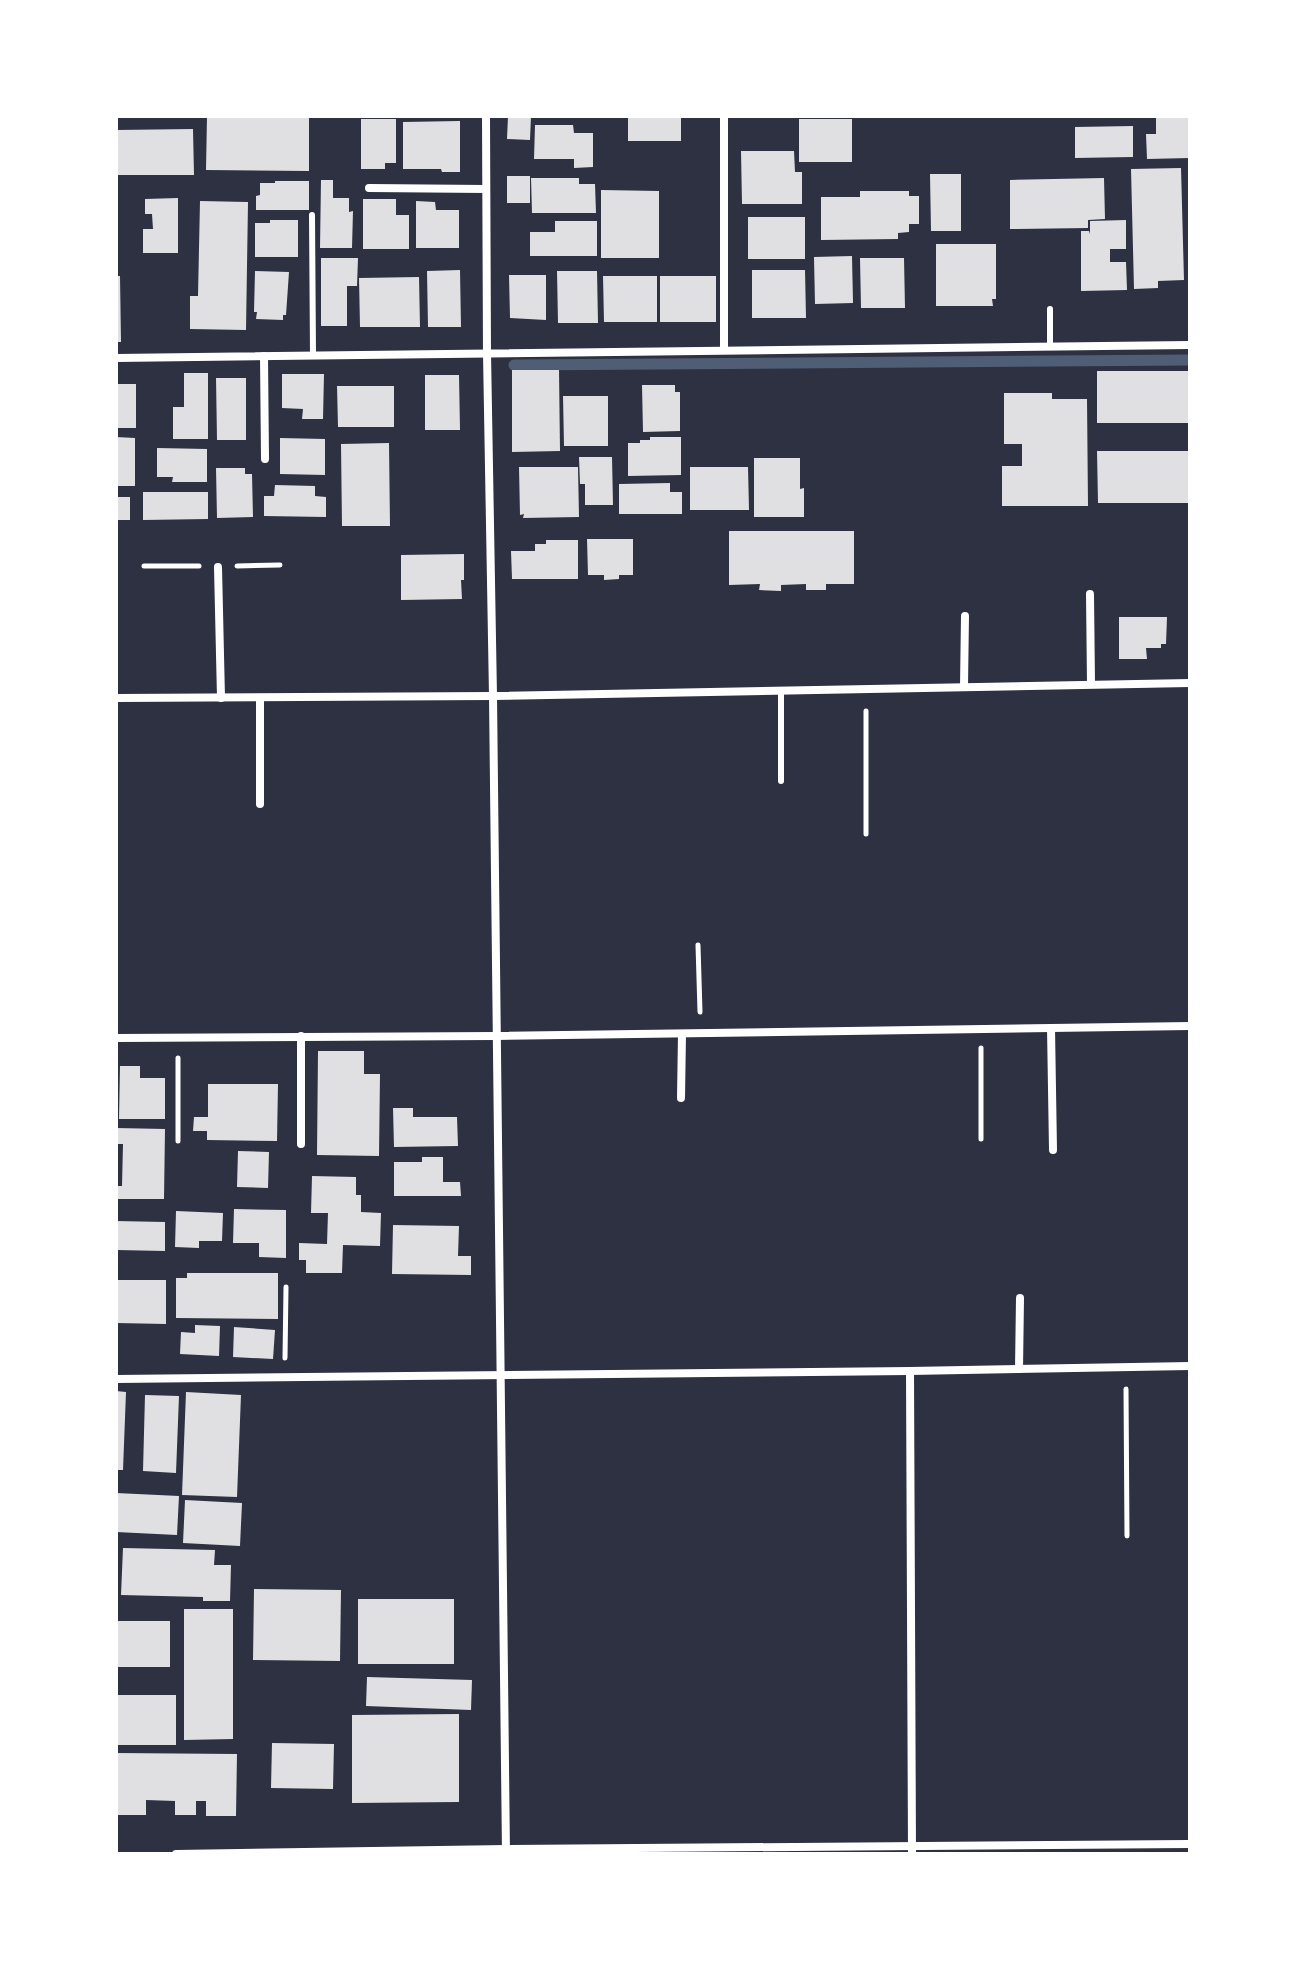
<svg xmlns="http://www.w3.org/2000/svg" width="1306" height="1970" font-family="'Public Sans',sans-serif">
<rect width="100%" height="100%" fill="#2d3142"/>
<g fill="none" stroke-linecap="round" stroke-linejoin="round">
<path stroke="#4f5d75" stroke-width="11" d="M514,365L1190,360"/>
</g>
<g fill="#e0e0e3">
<path d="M207,116L309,117V171L206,170Z"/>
<path d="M508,116H531L530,140L507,139Z"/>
<rect x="628" y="116" width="53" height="25"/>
<path d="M1156,116H1190V158L1147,159L1146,134H1156Z"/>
<path d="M361,119H396V163H385V169H361Z"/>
<rect x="799" y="119" width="53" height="43"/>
<path d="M460,121V172H442L441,169H403V122Z"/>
<path d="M535,125H573L574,133H593V167L574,168V159H534Z"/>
<path d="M1133,126V157L1075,158V127Z"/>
<path d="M193,129L194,175H116V130Z"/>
<path d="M741,151H794L795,172H802V204H742Z"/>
<path d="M1181,168L1184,280L1158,281V288L1134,289L1131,169Z"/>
<path d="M930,174H961V231H931Z"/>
<rect x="507" y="176" width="23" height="27"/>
<path d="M531,178H579V184H595L596,213H532Z"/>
<path d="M1104,178L1105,219L1088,220V228L1010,229V180Z"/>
<path d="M321,180H333V198H349V212L353,211L352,248H320Z"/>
<path d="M275,181H309V210H256V196L260,195V183H275Z"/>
<path d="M601,190L659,191V258H601Z"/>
<path d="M860,191H909V196H919V224H909V232L898,233V239L821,240V197H860Z"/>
<path d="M178,198V253H143V229H153L152,214H145V199Z"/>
<path d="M363,199H396V215H409V249H363Z"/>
<path d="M200,201L248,202L246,330L190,329V296H198Z"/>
<path d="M416,201L435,202L436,210H459V248H416Z"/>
<rect x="748" y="217" width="57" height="42"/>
<path d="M270,220H298V257H255V223H270Z"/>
<path d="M1126,220V249H1110V262H1126L1127,290L1081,291V231H1089L1090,234V221Z"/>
<path d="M555,221H597V256H530V232H555Z"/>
<path d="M936,244H996V299H992L993,306H936Z"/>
<path d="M852,256L853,303L815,304L814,257Z"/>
<path d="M321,258H358L357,286H347V326H321Z"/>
<path d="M860,258H904L905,308H861Z"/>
<path d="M460,270L461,327H428L427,271Z"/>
<path d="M752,270H805L806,318H752Z"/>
<path d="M255,271L289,272L286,315H283V320L256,319L257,312H254Z"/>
<path d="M557,271H597L598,323H558Z"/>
<path d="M509,275H546V320L510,318Z"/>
<path d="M116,276H120L121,342H116Z"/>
<path d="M603,276H657V322H604Z"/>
<rect x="660" y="276" width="56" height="46"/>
<path d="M419,277L420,327H360L359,278Z"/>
<path d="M512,370H559L560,451L512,452Z"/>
<rect x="1097" y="371" width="93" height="52"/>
<path d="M184,373H208V439H173V407H184Z"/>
<path d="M282,374H324L323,419H302L303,409L282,408Z"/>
<path d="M425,375H459L460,430H425Z"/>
<path d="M216,378H246V440H217Z"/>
<rect x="116" y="384" width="20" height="44"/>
<path d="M642,385H675V392H680V431L643,432Z"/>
<path d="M337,386H394V427H338Z"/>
<path d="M1004,393H1052V399H1087L1088,506H1002V466H1022V444H1004Z"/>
<path d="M563,396H608V446H564Z"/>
<path d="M116,437L135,438V486H116Z"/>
<path d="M650,437H681V475L628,476V443H640V440H650Z"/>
<path d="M280,438L325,439V475L280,474Z"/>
<path d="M389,443L390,526H342L341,444Z"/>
<path d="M157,448L207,449V482H172L173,477H157Z"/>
<path d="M1097,451H1190V503H1098Z"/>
<path d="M579,457H612L613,505H585V484H580Z"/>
<path d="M754,458H800V489L804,488V517H754Z"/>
<path d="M519,467H578L579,517L523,518L524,514L520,515Z"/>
<path d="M690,467H748L749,510H690Z"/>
<path d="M216,468H245V474H252L253,517L217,518Z"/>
<path d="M670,483V492H682V514H619V484Z"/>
<path d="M275,485L315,486V496L326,497V517L264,516V496H274Z"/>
<path d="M143,492H208V519L143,520Z"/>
<rect x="116" y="497" width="14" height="23"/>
<path d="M729,531H854V584H826V590H806V584L781,585V591L759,590L760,584L729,585Z"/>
<path d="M587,539H633V575H619V579L604,580V575H588Z"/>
<path d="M546,540H578V579H512L511,551H535V544H546Z"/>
<path d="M464,554V580H461L462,599L401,600V555Z"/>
<path d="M1119,617H1167L1166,644H1161V648H1146L1147,659H1119Z"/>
<path d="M318,1051H364V1074H380L379,1156L317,1155Z"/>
<path d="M120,1066H140V1078H165V1119H119Z"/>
<path d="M208,1084H278L277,1141L207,1140V1131H193L194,1117H208Z"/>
<path d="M393,1108H413V1117H457L458,1146L394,1147Z"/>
<path d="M116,1128L165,1129L164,1199H116V1186H122L123,1144H116Z"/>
<path d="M238,1151L269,1152L268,1188L237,1187Z"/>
<path d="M422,1157H443V1182H460L461,1196H394V1162H422Z"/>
<path d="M312,1176L356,1177V1195H361V1212L381,1213L380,1246L343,1245L342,1273H306V1260H299V1243L327,1244L328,1213H311Z"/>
<path d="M234,1209L286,1210V1258L259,1257V1243H233Z"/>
<path d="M176,1211L223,1213L222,1241H199V1248L175,1247Z"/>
<path d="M116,1221L165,1222V1251L116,1250Z"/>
<path d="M393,1225L459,1226L458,1256H471V1275L392,1274Z"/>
<path d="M187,1273H278V1319L176,1318V1278H187Z"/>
<path d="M116,1280H166V1324L116,1323Z"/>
<path d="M195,1325L220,1326L219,1356L180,1354L181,1332L195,1333Z"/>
<path d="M234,1327L275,1330L273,1359L233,1357Z"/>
<path d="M116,1391L126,1392L123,1470H116Z"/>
<path d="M186,1392L241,1395L237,1497L182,1495Z"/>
<path d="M145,1395L179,1396L176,1473L143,1471Z"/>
<path d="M116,1493L179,1496L177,1535L116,1532Z"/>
<path d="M185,1500L242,1503L240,1546L183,1543Z"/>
<path d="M123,1548L215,1550L214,1565H231L230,1601H203V1597L121,1595Z"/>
<path d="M254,1589L341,1590L340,1661L253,1660Z"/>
<rect x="358" y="1599" width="96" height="65"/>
<path d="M184,1609H233V1739L184,1740Z"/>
<rect x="116" y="1621" width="54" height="46"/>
<path d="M367,1677L472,1680L471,1710L366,1706Z"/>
<rect x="116" y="1695" width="60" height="50"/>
<path d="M459,1714V1802L352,1803V1715Z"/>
<path d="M272,1743L334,1744L333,1789L271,1788Z"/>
<path d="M116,1753L237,1754L236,1816H206V1801H196V1815H175V1801L146,1800V1815H116Z"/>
</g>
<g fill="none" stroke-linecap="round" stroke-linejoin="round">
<g stroke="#fff" stroke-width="5">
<path d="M144,566H199"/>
<path d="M237,566L280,565"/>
<path d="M866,711V834"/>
<path d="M698,945L700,1012"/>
<path d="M981,1048V1139"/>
<path d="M178,1141V1058"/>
<path d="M285,1358L286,1287"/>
<path d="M1126,1389L1127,1536"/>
</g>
<g stroke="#fff" stroke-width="6">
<path d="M312,215L313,355"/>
<path d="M1050,309V347"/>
<path d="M781,781V690"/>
</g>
<g stroke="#fff" stroke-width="8">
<path d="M486,116L487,353L493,696L506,1854"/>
<path d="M369,188L486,189"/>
<path d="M724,350V116"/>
<path d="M264,356L265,459"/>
<path d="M116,358L1190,345"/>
<path d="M218,567L221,698"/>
<path d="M1090,594L1091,684"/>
<path d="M964,686L965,616"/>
<path d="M116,698L493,696L1190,683"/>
<path d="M260,698V804"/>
<path d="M1051,1028L1053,1150"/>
<path d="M116,1038L496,1036L1190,1026"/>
<path d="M681,1098L682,1034"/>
<path d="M301,1144V1036"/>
<path d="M1019,1369L1020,1298"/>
<path d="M910,1371L912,1854"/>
<path d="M116,1379L910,1371L1190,1366"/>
<path d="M176,1854L506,1849L1190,1844"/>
</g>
</g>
<rect width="1306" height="1970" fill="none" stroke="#ffffff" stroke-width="236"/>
</svg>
